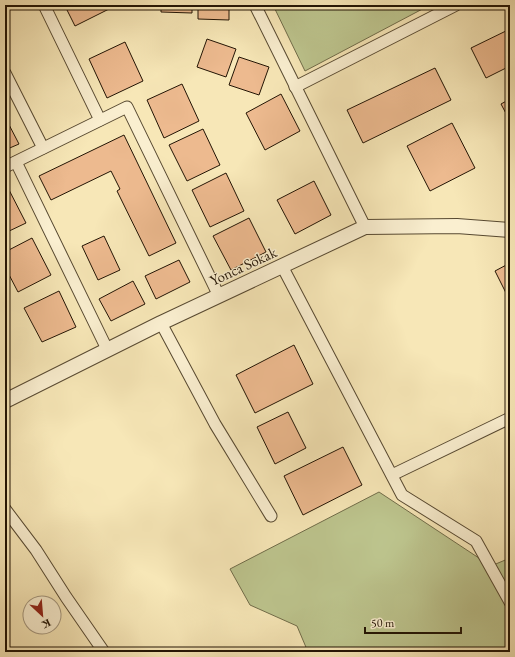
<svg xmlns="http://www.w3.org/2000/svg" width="515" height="657" font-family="'EB Garamond',serif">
<rect width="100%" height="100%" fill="#f7e7b7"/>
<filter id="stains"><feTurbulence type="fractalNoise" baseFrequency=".005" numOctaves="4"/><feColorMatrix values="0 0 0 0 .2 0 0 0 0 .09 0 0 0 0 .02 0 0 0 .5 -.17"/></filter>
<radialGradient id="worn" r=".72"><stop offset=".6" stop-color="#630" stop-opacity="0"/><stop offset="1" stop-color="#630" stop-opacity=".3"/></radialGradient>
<g fill="#bdc58e" stroke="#706c49">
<path d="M273,5H430L305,71Z"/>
<path d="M379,492L491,566L510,558V652H308L297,626L250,605L230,569Z"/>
</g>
<g fill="#edba8f" stroke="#221404">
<path d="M67,5H117L75,26L65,6Z"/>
<path d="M161,5H192V13L161,12Z"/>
<path d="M198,5H229V20L198,19Z"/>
<path d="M510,29V66L486,78L471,48Z"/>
<path d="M207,39L236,49L226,77L197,67Z"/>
<path d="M125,42L143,81L107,98L89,59Z"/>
<path d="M239,57L269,67L259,95L229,85Z"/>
<path d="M435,68L451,100L363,143L347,110Z"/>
<path d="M182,84L199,121L164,138L147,100Z"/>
<path d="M281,94L300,131L265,150L246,113Z"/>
<path d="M510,99V121L501,104Z"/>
<path d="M5,117L19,144L5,150Z"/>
<path d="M452,123L475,168L430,191L407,146Z"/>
<path d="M203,129L220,165L187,181L169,145Z"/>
<path d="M124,135L176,243L149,256L117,191L120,189L111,171L51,200L39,176Z"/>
<path d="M226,173L244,211L210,227L192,190Z"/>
<path d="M314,181L331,215L295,234L277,200Z"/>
<path d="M5,186H7L26,223L5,233Z"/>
<path d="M249,218L266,252L231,270L213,236Z"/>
<path d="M104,236L120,270L98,280L82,246Z"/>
<path d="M32,238L51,275L18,292L5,267V252Z"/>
<path d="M179,260L190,282L156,299L145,276Z"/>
<path d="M510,263V301L495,271Z"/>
<path d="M133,281L145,304L111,321L99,299Z"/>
<path d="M59,291L76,327L42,342L24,308Z"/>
<path d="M294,345L313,384L255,413L236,375Z"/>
<path d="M288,412L306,448L275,464L257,427Z"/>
<path d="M343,447L362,485L303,515L284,476Z"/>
</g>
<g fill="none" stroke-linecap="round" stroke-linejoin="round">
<g stroke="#574931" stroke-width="13">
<g id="minor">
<path d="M44,5L100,120"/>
<path d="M255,5L365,227"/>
<path d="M5,73L43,148"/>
<path d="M295,87L456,5"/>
<path d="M16,162L107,349"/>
<path d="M5,167L127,107L219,296"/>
<path d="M282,266L402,495L476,541L510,602"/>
<path d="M161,323L215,424L271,516"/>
<path d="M392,475L510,418"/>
<path d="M5,509L36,550L66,597L104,652"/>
</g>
</g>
<g stroke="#574931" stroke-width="16">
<path id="tertiary" d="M5,401L161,323L365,227L457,226L510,230"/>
</g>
<use href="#minor" stroke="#faefd0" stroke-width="11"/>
<use href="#tertiary" stroke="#faefd0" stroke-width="14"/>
</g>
<g text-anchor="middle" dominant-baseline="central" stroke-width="3" stroke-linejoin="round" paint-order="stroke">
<g font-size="15" fill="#221404" stroke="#faefd0">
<text transform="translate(243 266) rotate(-25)">Yonca Sokak</text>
</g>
</g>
<rect width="515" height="657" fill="none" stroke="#f7e7b7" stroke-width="20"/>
<rect x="6" y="6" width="503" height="645" fill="none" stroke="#221404" stroke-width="2"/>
<rect x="10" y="10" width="495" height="637" fill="none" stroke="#221404"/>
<g transform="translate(42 615) rotate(154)"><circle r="19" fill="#faefd0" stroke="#a4977e"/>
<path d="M0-3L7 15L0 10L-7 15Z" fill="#8f2418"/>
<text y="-6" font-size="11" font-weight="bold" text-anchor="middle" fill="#221404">K</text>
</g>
<path d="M365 627v6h96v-6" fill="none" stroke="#221404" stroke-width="2"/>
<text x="371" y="627" font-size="12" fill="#221404" stroke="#faefd0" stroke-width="3" paint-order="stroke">50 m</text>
<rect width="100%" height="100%" filter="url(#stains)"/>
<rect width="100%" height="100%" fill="url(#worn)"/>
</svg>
